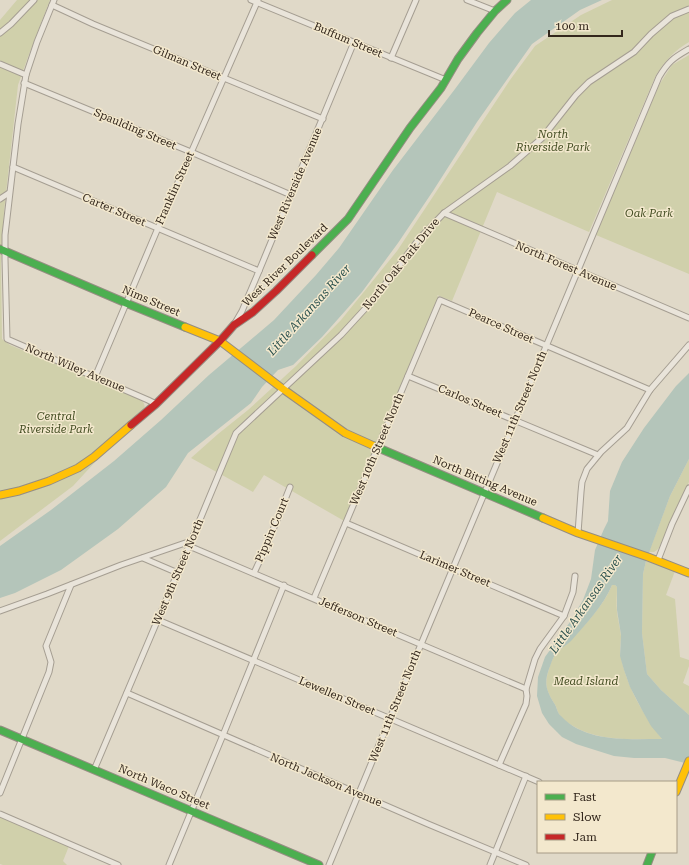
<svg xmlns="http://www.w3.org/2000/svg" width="689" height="865" font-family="'Roboto Serif',serif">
<rect width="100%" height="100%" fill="#e0d9c8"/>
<g fill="#d0d0ab">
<path d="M17,0H50L28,57L18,85L4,211L1,263L2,339L10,345L142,400C145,405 146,407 142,411L73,486L0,541V20Z"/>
<path d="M612,0H689V42C675,50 665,61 656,75L589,232L497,192L452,301L437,295L440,300L346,522L264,475L253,492L191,458L218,434L248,410L296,366L341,320L397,251L510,80L535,46L581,15Z"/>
<path d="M689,55V274L596,235L659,85L672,65Z"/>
<path d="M689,459V482L659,548L657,550L654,552H649L670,496Z"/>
<path d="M646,561L675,571L666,595L675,599L680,657L689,660V666L683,683L689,686V715L661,690L647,674L642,633L643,574Z"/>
<path d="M612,585H615L617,587C617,595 616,604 617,612C618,620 620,628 621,636C621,643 619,651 621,657C627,688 644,715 662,739C632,739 600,742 573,726C568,723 562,719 559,714C557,711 557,707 554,703C546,690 544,684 549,669C550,664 552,660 555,655C558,649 566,646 570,641C584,626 605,604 612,585Z"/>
<path d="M0,817L69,846L63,861L67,865H3L0,864Z"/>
</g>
<g fill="#b4c5ba" fill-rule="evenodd">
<path d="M531,0H602L580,10L532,44L477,122L433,191L398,243L362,292L322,337L293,365L278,370L262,387L251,403L188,453L166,487L118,529L61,570L15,593L0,598V546L51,510L114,461L161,420L209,375L274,320L316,275L339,248L393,170L455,89L489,43L515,13Z"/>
<path d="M689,373V459L670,496L646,561L643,574L642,633L647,674L661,690L689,715V764L665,758H634L614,756L576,744L562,737L549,724L542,713L537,696L538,677L545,657L570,622L583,600L591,579L595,550L604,529L608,521L610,491L622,462L644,428L676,386ZM612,585H615L617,587V610L621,635L620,656L624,670L630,687L642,710L651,726L662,739C628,739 586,743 561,716C557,713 557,707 554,703C546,690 544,683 549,669C551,664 552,659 555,655C558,649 566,646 571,641C585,625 604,605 612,585Z"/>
</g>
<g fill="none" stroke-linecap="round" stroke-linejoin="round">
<g stroke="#a59e92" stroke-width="7">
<g id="street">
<path d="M54,0L37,42L26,75L18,124L5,235V259L7,339L148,400L156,404"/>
<path d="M251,0L446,80"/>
<path d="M467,0L495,11"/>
<path d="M52,5L93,24L323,119"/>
<path d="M0,33L11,24L34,0"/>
<path d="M391,58L416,0"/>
<path d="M0,64L26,75"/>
<path d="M24,83L191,152L291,195"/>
<path d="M13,167L259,271"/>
<path d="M0,199L9,193"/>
<path d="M444,213L689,318"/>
<path d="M235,323L242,311L259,271L354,42"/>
<path d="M408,376L598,455"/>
<path d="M95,377L158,228L258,0"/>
<path d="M346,523L564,616"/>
<path d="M578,533L581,492L582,482L587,469L601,452L627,428L650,390L689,345"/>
<path d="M189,546L526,689"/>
<path d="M143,558L178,573"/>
<path d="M658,560L672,524L689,488"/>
<path d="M254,573L267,545L290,487"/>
<path d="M314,598L440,300L650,390"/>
<path d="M0,611L47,594L121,565L191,541"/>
<path d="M158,620L539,782"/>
<path d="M127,693L428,824L526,865"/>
<path d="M499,765L526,704L527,696L526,689L535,659L540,649L564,616L573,592L575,576"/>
<path d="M94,770L189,546L236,433L341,335L374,299L419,239L444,213L510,166L542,138L576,95L589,82L634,52L651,34L672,16L689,9"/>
<path d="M0,793L49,672L51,662L46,646L71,585"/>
<path d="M0,814L118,865"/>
<path d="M169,865L223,735L284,585"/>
<path d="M329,865C438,602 549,340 659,77C668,62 673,58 689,49"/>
<path d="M490,865L526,776"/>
</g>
</g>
<g stroke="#958d82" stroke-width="9">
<g id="fast">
<path d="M0,249L126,303L185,327"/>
<path d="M312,255L348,219L410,128L441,88L458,59L477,33L495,11L507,0"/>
<path d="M374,446L543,518"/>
<path d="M0,730L319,865"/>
<path d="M647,865L652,852"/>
</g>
</g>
<g stroke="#958d82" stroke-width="9">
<g id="slow">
<path d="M185,327L220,341L283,389L345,433L374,446"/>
<path d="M0,495L19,491L49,481L78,468L94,457L131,425"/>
<path d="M543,518L578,533L648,557L689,573"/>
<path d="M676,792L689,761"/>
</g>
</g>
<g stroke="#958d82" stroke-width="9">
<path id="jam" d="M131,425L156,404L220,341L234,325L253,312L276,291L312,255"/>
</g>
<use href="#street" stroke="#e9e4da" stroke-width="5"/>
<use href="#fast" stroke="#4caf50" stroke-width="7"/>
<use href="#slow" stroke="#ffc107" stroke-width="7"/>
<use href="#jam" stroke="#c62828" stroke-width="7"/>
</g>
<g text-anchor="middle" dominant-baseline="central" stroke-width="3" stroke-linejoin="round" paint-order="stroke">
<g font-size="11" fill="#33271c" stroke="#f3e8cd">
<text transform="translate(348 40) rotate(23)">Buffum Street</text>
<text transform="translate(187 63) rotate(23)">Gilman Street</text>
<text transform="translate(135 129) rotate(23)">Spaulding Street</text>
<text transform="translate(295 184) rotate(-67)">West Riverside Avenue</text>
<text transform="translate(175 188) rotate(-66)">Franklin Street</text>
<text transform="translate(114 210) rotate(23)">Carter Street</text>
<text transform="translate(401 264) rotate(-51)">North Oak Park Drive</text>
<text transform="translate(285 265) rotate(-44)">West River Boulevard</text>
<text transform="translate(566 266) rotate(23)">North Forest Avenue</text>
<text transform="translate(151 301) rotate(23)">Nims Street</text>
<text transform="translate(501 326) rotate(24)">Pearce Street</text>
<text transform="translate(75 368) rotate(23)">North Wiley Avenue</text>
<text transform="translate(470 401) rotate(23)">Carlos Street</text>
<text transform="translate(520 407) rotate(-67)">West 11th Street North</text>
<text transform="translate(377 449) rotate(-67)">West 10th Street North</text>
<text transform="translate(485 481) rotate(23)">North Bitting Avenue</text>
<text transform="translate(272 530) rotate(-67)">Pippin Court</text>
<text transform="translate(455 569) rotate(23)">Larimer Street</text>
<text transform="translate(178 572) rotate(-67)">West 9th Street North</text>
<text transform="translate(358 617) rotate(23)">Jefferson Street</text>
<text transform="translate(337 696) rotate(23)">Lewellen Street</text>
<text transform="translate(395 706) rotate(-68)">West 11th Street North</text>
<text transform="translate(326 780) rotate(23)">North Jackson Avenue</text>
<text transform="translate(164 787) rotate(23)">North Waco Street</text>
</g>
<g font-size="11" font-style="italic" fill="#444e23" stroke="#f3e8cd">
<text x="553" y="134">North<tspan x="553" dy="13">Riverside Park</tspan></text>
<text x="649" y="213">Oak Park</text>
<text x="56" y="416">Central<tspan x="56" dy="13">Riverside Park</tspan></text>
<text x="586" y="681">Mead Island</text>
</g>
<g font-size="12" font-style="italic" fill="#2c524f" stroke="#f3e8cd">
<text transform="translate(309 310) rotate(-48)">Little Arkansas River</text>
<text transform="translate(586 604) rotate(-55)">Little Arkansas River</text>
</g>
</g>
<rect x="537" y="781" width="140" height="72" fill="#f3e8cd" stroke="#a69b86"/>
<rect x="545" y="794" width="20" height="6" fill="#4caf50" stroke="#a69b86"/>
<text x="573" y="801" font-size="12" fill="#33271c">Fast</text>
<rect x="545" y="814" width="20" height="6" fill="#ffc107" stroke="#a69b86"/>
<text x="573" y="821" font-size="12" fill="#33271c">Slow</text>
<rect x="545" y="834" width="20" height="6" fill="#c62828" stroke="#a69b86"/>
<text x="573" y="841" font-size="12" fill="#33271c">Jam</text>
<path d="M549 30v6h73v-6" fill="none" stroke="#33271c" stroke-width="2"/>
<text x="555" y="30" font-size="12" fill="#33271c" stroke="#f3e8cd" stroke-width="3" paint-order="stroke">100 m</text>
</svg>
